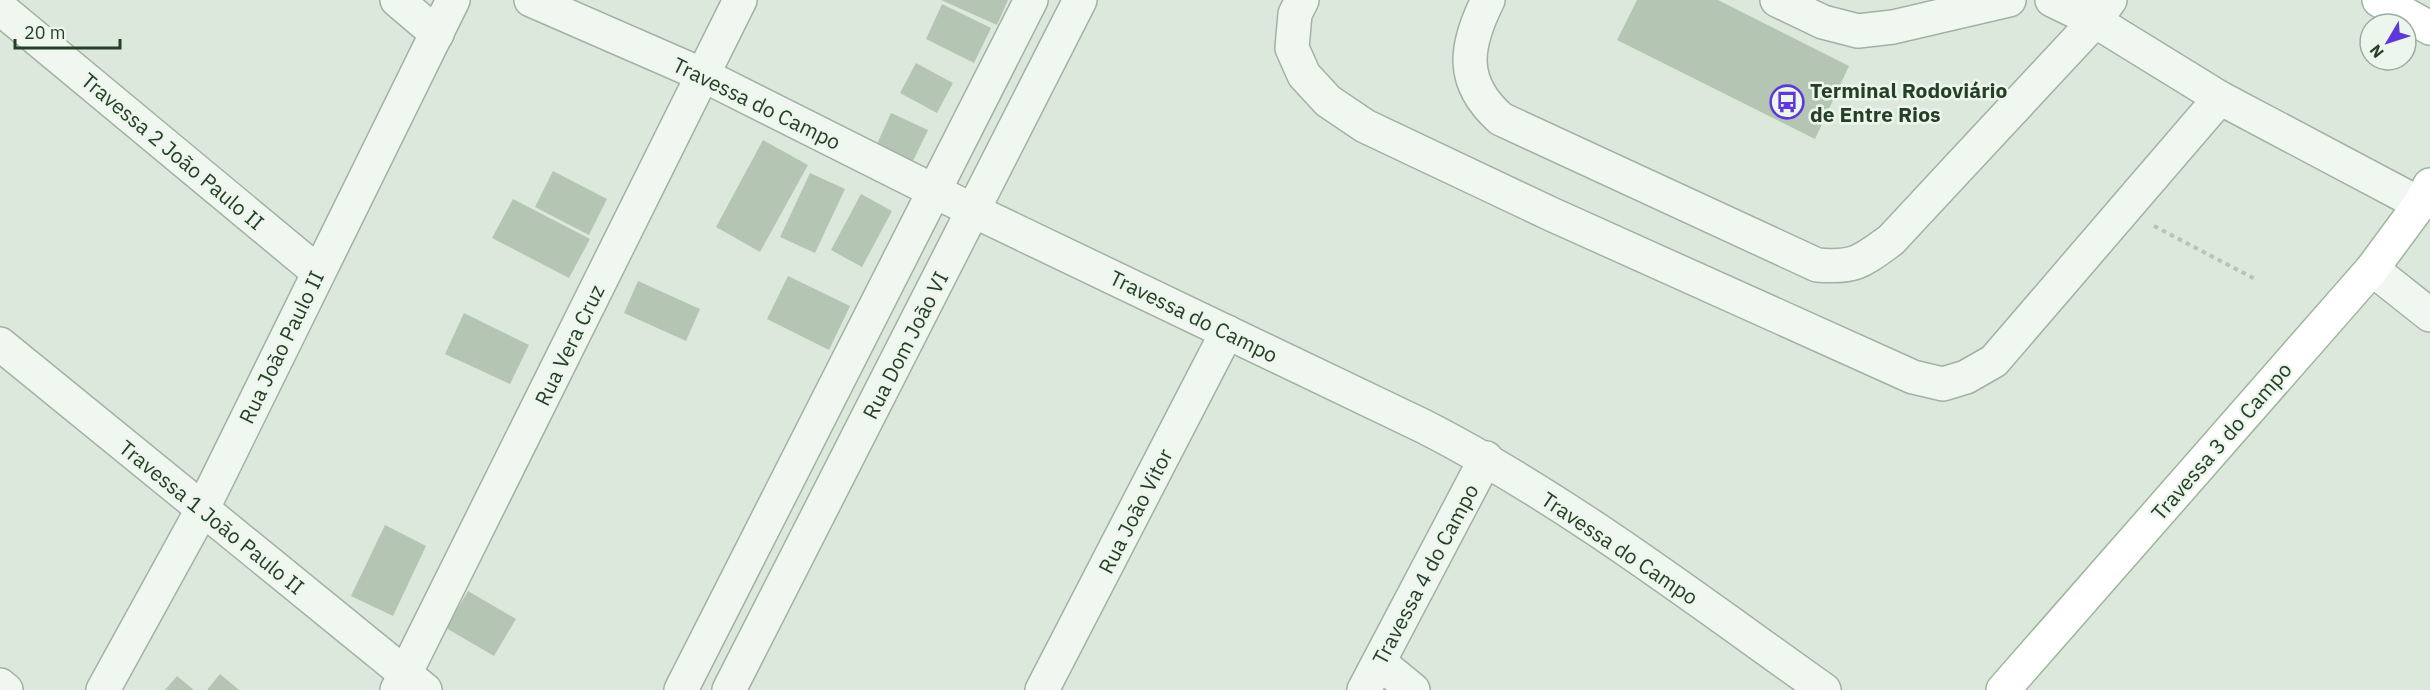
<svg xmlns="http://www.w3.org/2000/svg" width="2430" height="690" font-family="'IBM Plex Sans',sans-serif">
<rect width="100%" height="100%" fill="#dde8dd"/>
<g fill="#b4c5b4">
<path d="M941,0H1008L997,25Z"/>
<path d="M1637,0H1718L1849,66L1815,139L1617,40Z"/>
<path d="M942,4L991,28L974,63L926,39Z"/>
<path d="M916,63L953,83L937,113L900,93Z"/>
<path d="M891,113L928,130L913,161L877,144Z"/>
<path d="M763,140L808,165L760,252L716,227Z"/>
<path d="M553,171L607,199L589,235L535,207Z"/>
<path d="M810,173L845,189L815,253L780,237Z"/>
<path d="M861,194L892,211L862,267L831,250Z"/>
<path d="M513,199L590,239L569,278L492,238Z"/>
<path d="M788,276L850,306L829,350L767,319Z"/>
<path d="M638,281L700,309L686,341L624,313Z"/>
<path d="M464,313L529,345L510,384L445,354Z"/>
<path d="M385,525L426,546L393,616L351,596Z"/>
<path d="M468,591L516,619L494,656L446,628Z"/>
<path d="M220,674L239,690H207Z"/>
<path d="M177,676L194,690H165Z"/>
</g>
<g fill="none" stroke-linecap="round" stroke-linejoin="round">
<g stroke="#a2b2a2" stroke-width="36">
<g id="minor">
<path d="M397,0L437,34"/>
<path d="M531,0L703,75L974,211L1425,427C1567,500 1694,598 1824,690"/>
<path d="M1302,0L1295,14L1292,48L1304,75L1328,101L1365,126L1551,214L1913,377L1943,384L1966,377L1994,361L2220,98"/>
<path d="M1488,0C1465,46 1459,82 1501,119L1817,265C1855,268 1861,262 1891,240L2095,21L2110,0"/>
<path d="M1777,0L1823,22L1858,31L1893,27L2009,0"/>
<path d="M2052,0L2095,21L2220,98L2420,204"/>
<path d="M0,8L318,272"/>
<path d="M2372,269L2430,315"/>
<path d="M0,344L425,690"/>
<path d="M1379,662L1413,690"/>
<path d="M0,685L6,690"/>
<path d="M103,690L202,510L453,0"/>
<path d="M397,690L740,0"/>
<path d="M681,690L1031,0"/>
<path d="M729,690L1080,0"/>
<path d="M1042,690L1227,332"/>
<path d="M1364,690L1486,458"/>
</g>
</g>
<g stroke="#9cb59c" stroke-width="36">
<g id="major">
<path d="M2379,0L2430,28"/>
<path d="M2003,690L2372,269L2420,204L2430,185"/>
</g>
</g>
<path stroke="#b7c3b7" stroke-width="4" stroke-dasharray="4.5 4.5" stroke-linecap="butt" d="M2154,226L2257,280"/>
<use href="#minor" stroke="#f0f6f0" stroke-width="33"/>
<use href="#major" stroke="#fff" stroke-width="33"/>
</g>
<defs>
<g id="bus-ring" transform="scale(1.725)"><circle r="9.5" fill="#edf6ed" stroke="#5e38d8" stroke-width="1.5"/><path d="M-5-6H5V4H4V6H2V4H-2V6H-4V4H-5ZM-3.5-4V0h7V-4ZM-3.5 1.2v1.5H-2V1.2ZM2 1.2v1.5H3.5V1.2Z" fill="#5e38d8"/></g>
</defs>
<g fill-rule="evenodd">
<use href="#bus-ring" x="1787" y="102"/>
</g>
<g text-anchor="middle" dominant-baseline="central" stroke-width="5" stroke-linejoin="round" paint-order="stroke">
<g font-size="21" font-weight="bold" fill="#254026" stroke="#edf6ed" text-anchor="start">
<text x="1810" y="90">Terminal Rodoviário<tspan x="1810" dy="24">de Entre Rios</tspan></text>
</g>
<g font-size="21" fill="#254026" stroke="#edf6ed">
<text transform="translate(757 103) rotate(26)">Travessa do Campo</text>
<text transform="translate(173 151) rotate(40)">Travessa 2 João Paulo II</text>
<text transform="translate(1194 316) rotate(26)">Travessa do Campo</text>
<text transform="translate(569 345) rotate(-64)">Rua Vera Cruz</text>
<text transform="translate(905 345) rotate(-63)">Rua Dom João VI</text>
<text transform="translate(281 347) rotate(-64)">Rua João Paulo II</text>
<text transform="translate(2221 441) rotate(-49)">Travessa 3 do Campo</text>
<text transform="translate(1135 511) rotate(-63)">Rua João Vitor</text>
<text transform="translate(212 517) rotate(39)">Travessa 1 João Paulo II</text>
<text transform="translate(1620 548) rotate(34)">Travessa do Campo</text>
<text transform="translate(1425 574) rotate(-62)">Travessa 4 do Campo</text>
</g>
</g>
<g transform="translate(2388 42) rotate(231)"><circle r="28" fill="#edf6ed" stroke="#9dad9d" stroke-width="1.5"/>
<path d="M0-4.5L10 22L0 15L-10 22Z" fill="#5e38d8"/>
<text y="-9" font-size="16" font-weight="bold" text-anchor="middle" fill="#254026">N</text>
</g>
<path d="M15 39v9h105v-9" fill="none" stroke="#254026" stroke-width="3"/>
<text x="24" y="39" font-size="18" fill="#254026" stroke="#edf6ed" stroke-width="4.5" paint-order="stroke">20 m</text>
</svg>
